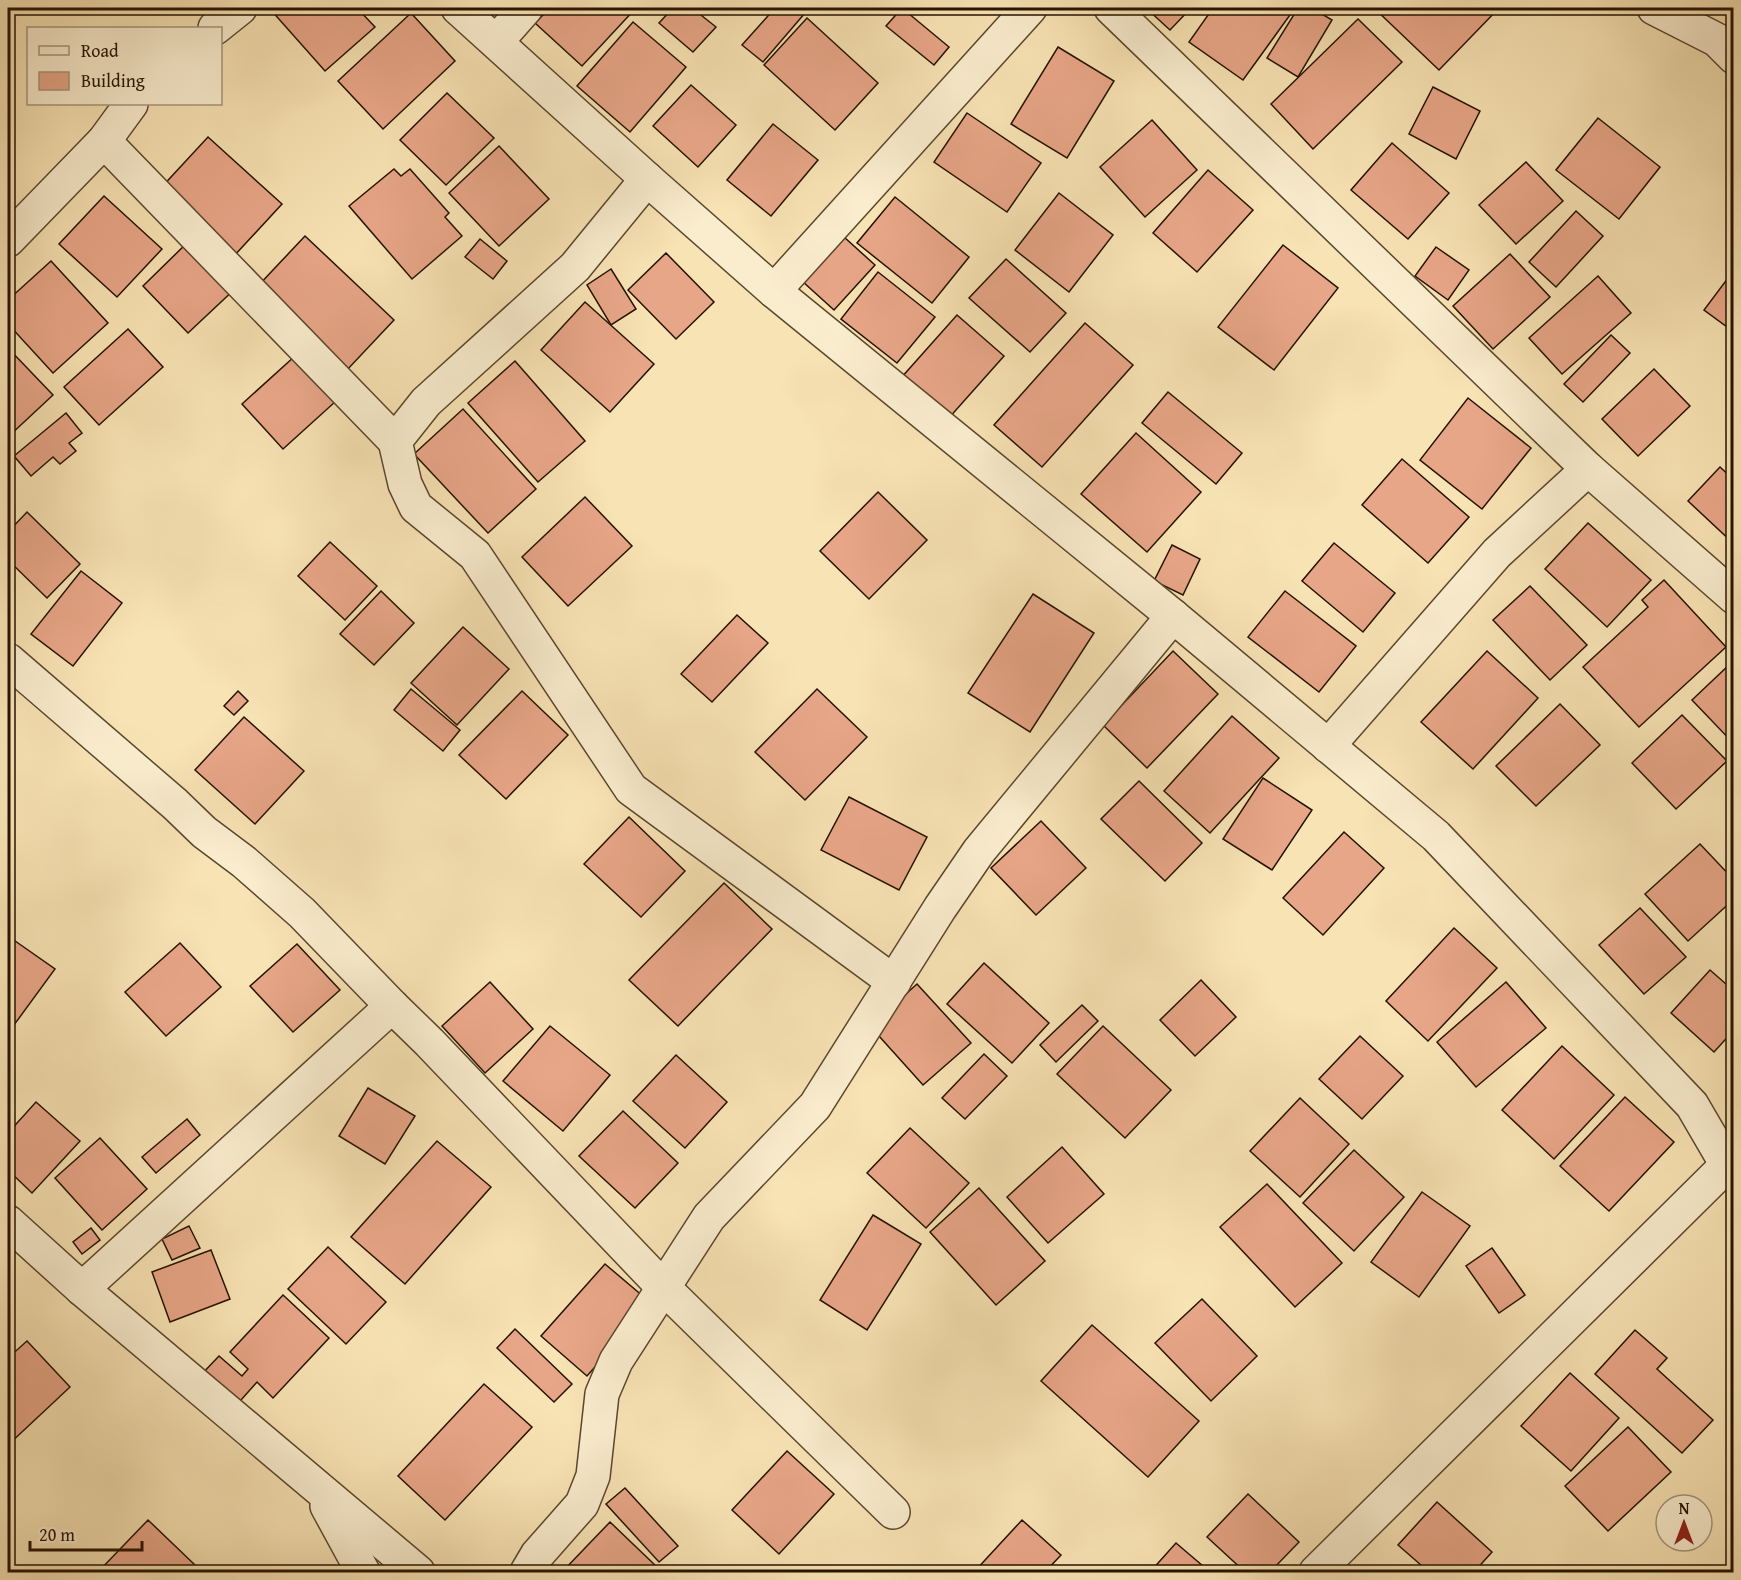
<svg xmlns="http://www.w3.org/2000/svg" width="1741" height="1580" font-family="'Gentium Book Plus',serif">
<rect width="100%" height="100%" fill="#f8e3b4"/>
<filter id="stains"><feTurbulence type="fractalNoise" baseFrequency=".00333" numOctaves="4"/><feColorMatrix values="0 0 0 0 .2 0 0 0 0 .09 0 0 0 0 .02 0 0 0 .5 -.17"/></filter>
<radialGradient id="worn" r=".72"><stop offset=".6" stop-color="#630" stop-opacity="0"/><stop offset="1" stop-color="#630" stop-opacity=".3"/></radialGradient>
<g fill="#e8a688" stroke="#251300" stroke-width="1.5">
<path d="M272,8H357L375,27L325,71L270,9Z"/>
<path d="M550,8H636L582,66L535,23Z"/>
<path d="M673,8H692L716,27L693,52L659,23Z"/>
<path d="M775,8H799L805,13L763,62L742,45Z"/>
<path d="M902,8L949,47L934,65L886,26Z"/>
<path d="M1146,8H1191L1170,30Z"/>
<path d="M1213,8H1295L1243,80L1189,42Z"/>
<path d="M1298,8H1312L1332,20L1298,77L1267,58Z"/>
<path d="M1374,8H1499L1439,70Z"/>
<path d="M411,13L455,61L383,129L338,81Z"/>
<path d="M807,18L878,83L835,130L764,65Z"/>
<path d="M1358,19L1402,62L1313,149L1271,104Z"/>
<path d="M633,22L686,67L630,132L577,86Z"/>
<path d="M1058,47L1114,81L1067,158L1011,124Z"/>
<path d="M691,85L736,125L698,167L653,126Z"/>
<path d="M1433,87L1480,111L1456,159L1409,134Z"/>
<path d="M447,93L494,138L446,185L400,140Z"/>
<path d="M967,113L1041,163L1007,212L934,162Z"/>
<path d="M1598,118L1660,167L1619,219L1556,170Z"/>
<path d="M1152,120L1197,170L1145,217L1100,167Z"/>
<path d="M773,124L818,160L771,216L727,180Z"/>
<path d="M208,137L282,204L233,257L159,190Z"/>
<path d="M1392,143L1449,193L1408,239L1351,190Z"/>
<path d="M499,146L549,199L499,246L449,193Z"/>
<path d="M1526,162L1563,201L1516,244L1479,205Z"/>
<path d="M394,169L401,176L410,169L449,213L445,217L462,236L412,279L349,206Z"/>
<path d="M1208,170L1253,210L1197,272L1153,233Z"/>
<path d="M1059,193L1113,235L1069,292L1015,250Z"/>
<path d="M104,196L162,249L117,297L59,244Z"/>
<path d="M895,197L969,257L932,303L857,243Z"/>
<path d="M1576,211L1603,236L1556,287L1529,262Z"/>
<path d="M305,236L394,320L346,371L257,287Z"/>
<path d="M844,237L875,265L834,310L802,281Z"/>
<path d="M191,239L237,287L188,333L143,286Z"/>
<path d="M480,239L507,261L493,279L465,257Z"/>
<path d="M1283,245L1338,288L1274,370L1218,327Z"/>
<path d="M1436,247L1469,270L1448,300L1415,276Z"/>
<path d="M666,253L714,302L676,339L628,290Z"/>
<path d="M1510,254L1550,297L1493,349L1453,306Z"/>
<path d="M1006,259L1066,313L1030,352L969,298Z"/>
<path d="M51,261L108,323L53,373L8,324V300Z"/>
<path d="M611,269L636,309L611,325L587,285Z"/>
<path d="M1734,270V332L1704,310Z"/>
<path d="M878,272L935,317L897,363L841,319Z"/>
<path d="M1598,276L1631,313L1562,374L1529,338Z"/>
<path d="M585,302L654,364L610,412L541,350Z"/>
<path d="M957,315L1004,356L948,419L901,378Z"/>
<path d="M1085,323L1133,365L1042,467L994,425Z"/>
<path d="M128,329L163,367L99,425L64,387Z"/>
<path d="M1611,335L1630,353L1583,402L1564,384Z"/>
<path d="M8,348L53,395L9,436L8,434Z"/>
<path d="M295,356L336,401L283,449L242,404Z"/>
<path d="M515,361L585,441L538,482L468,403Z"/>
<path d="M1654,369L1690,406L1638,456L1602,419Z"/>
<path d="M1168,392L1242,453L1216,484L1142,423Z"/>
<path d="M1468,398L1531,448L1482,509L1420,460Z"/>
<path d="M463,409L536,489L488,533L414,454Z"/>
<path d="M66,413L82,433L69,443L76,451L60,464L53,457L31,476L14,456Z"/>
<path d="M1136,433L1201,492L1147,552L1081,494Z"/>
<path d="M1402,459L1469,517L1428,563L1362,505Z"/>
<path d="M1720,467L1734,480V544L1688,501Z"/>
<path d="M878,492L927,540L869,599L820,551Z"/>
<path d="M585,497L632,546L568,606L522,557Z"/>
<path d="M27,512L80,564L47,598L8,560V532Z"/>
<path d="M1588,523L1651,580L1607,627L1545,569Z"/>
<path d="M330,542L377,586L345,620L298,576Z"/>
<path d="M1334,543L1395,593L1363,632L1302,581Z"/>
<path d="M1172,545L1200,559L1183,595L1154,581Z"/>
<path d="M81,571L122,603L73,666L31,634Z"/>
<path d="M1664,580L1726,647L1639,727L1583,667L1648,607L1642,600Z"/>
<path d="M1530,586L1587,645L1550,680L1493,620Z"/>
<path d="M381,591L414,623L374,665L340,634Z"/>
<path d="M1285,591L1356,646L1319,692L1248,637Z"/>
<path d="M1033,594L1094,633L1030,732L968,693Z"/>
<path d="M737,615L768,643L712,702L681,674Z"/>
<path d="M463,627L509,669L457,725L411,683Z"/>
<path d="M1173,651L1218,694L1147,768L1103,725Z"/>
<path d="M1487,651L1538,698L1473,769L1421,722Z"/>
<path d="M1729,665L1734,669V744L1692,700Z"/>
<path d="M411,689L460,730L443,751L394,710Z"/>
<path d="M817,689L867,737L805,800L755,752Z"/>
<path d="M238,691L248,701L234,715L224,706Z"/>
<path d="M522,691L568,735L506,799L459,755Z"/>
<path d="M1560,704L1600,745L1536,806L1496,766Z"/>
<path d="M1682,715L1727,761L1676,809L1632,763Z"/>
<path d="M1232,716L1279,758L1210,833L1164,791Z"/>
<path d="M244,717L304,771L255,824L195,770Z"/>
<path d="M1263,778L1312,810L1272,870L1223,839Z"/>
<path d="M1139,781L1202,843L1165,881L1101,819Z"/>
<path d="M849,797L927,837L899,890L821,850Z"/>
<path d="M629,817L685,871L641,917L584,864Z"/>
<path d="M1041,821L1086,868L1036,915L991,868Z"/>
<path d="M1344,832L1384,868L1323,935L1283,898Z"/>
<path d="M1700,844L1734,880V899L1688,941L1645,894Z"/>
<path d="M724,883L772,929L678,1026L629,980Z"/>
<path d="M1640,908L1686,957L1644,994L1599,945Z"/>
<path d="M1454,928L1497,968L1428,1041L1386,1001Z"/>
<path d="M8,936L55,969L14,1025L8,1020Z"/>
<path d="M180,943L221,987L166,1036L125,992Z"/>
<path d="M297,944L340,990L293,1032L250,986Z"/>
<path d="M984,963L1049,1023L1012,1063L947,1004Z"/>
<path d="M1710,970L1734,991V1030L1714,1052L1671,1013Z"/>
<path d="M1201,980L1236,1017L1195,1056L1160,1020Z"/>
<path d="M490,982L533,1029L485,1073L442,1026Z"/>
<path d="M1506,982L1546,1028L1476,1087L1437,1042Z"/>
<path d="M917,984L971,1043L923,1085L870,1026Z"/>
<path d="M1082,1005L1098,1021L1056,1062L1040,1045Z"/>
<path d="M550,1026L610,1075L563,1131L503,1081Z"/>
<path d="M1103,1026L1171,1090L1125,1138L1057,1074Z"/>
<path d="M1360,1036L1403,1076L1362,1119L1319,1079Z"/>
<path d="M1562,1046L1614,1095L1554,1159L1502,1110Z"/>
<path d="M984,1054L1007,1076L965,1119L942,1098Z"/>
<path d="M676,1055L727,1102L685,1148L633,1101Z"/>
<path d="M368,1088L415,1116L385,1164L339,1136Z"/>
<path d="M1625,1097L1674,1142L1609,1211L1560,1166Z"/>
<path d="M1300,1098L1349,1144L1300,1197L1250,1151Z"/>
<path d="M36,1102L80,1141L32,1193L8,1170V1133Z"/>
<path d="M623,1111L678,1163L635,1208L579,1156Z"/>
<path d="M187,1119L200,1135L156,1173L142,1157Z"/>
<path d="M910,1128L969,1183L926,1228L867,1173Z"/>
<path d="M100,1138L147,1189L102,1230L55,1178Z"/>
<path d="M437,1141L491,1187L405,1284L351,1237Z"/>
<path d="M1062,1147L1104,1194L1048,1243L1007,1197Z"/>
<path d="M1354,1150L1404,1197L1354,1251L1303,1203Z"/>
<path d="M1267,1184L1342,1263L1295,1307L1220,1227Z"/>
<path d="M979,1188L1045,1261L996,1305L930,1232Z"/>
<path d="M1422,1192L1470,1226L1419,1297L1371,1262Z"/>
<path d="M873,1215L921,1244L867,1330L820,1300Z"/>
<path d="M189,1226L200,1248L172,1260L162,1239Z"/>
<path d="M91,1228L100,1240L82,1254L73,1242Z"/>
<path d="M328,1247L386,1302L346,1344L288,1289Z"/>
<path d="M1492,1248L1525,1295L1499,1313L1466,1266Z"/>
<path d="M211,1250L230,1299L170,1322L152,1272Z"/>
<path d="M605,1264L651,1303L587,1376L541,1336Z"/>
<path d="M283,1295L329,1338L273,1398L257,1382L233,1409L199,1377L219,1356L242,1376L248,1369L230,1352Z"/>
<path d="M1202,1299L1257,1356L1211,1401L1155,1343Z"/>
<path d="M1092,1325L1199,1421L1148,1477L1041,1381Z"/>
<path d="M515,1329L572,1384L554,1402L497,1348Z"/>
<path d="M1635,1330L1667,1358L1657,1369L1713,1420L1682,1453L1595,1374Z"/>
<path d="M27,1341L70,1387L8,1445V1358Z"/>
<path d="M1570,1373L1619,1418L1571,1471L1521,1426Z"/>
<path d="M484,1384L532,1427L445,1520L398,1476Z"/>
<path d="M1628,1427L1671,1472L1608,1531L1565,1486Z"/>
<path d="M787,1451L834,1494L779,1554L732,1510Z"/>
<path d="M625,1488L678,1546L659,1562L606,1504Z"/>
<path d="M1248,1494L1299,1542L1270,1572H1245L1207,1537Z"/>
<path d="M1437,1502L1492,1552L1474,1572H1429L1398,1545Z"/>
<path d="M148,1520L196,1566L189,1572H98Z"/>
<path d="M1022,1520L1061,1555L1045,1572H974Z"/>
<path d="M610,1522L657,1567L652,1572H562Z"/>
<path d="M1176,1543L1210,1572H1150Z"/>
</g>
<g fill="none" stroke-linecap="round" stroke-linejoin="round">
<g stroke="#5a472d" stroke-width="36">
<g id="minor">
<path d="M458,8L647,179L774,291L1173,616L1436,836L1692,1105L1727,1165"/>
<path d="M1111,8L1588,469L1734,597"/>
<path d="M1654,8L1717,40L1734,57"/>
<path d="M215,28L240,8"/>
<path d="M496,42L526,8"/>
<path d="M104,141L395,441"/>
<path d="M647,179L575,267L426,402L395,441L405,484L416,507L475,555L631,789L894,982"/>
<path d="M8,240L104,141L131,104"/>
<path d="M774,291L1030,8"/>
<path d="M8,660L175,804L204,832L244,862L302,913L392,1006L429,1042L664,1288L893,1512"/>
<path d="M1328,746L1497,553L1588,469"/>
<path d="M8,1222L82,1289L418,1572"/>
<path d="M82,1289L392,1006"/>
<path d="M327,1506L363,1572"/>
<path d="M527,1572L537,1555L582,1504L593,1476L602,1394L616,1361L709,1217L815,1106L940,908L979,851L1173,616"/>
<path d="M1316,1572L1727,1165H1734"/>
</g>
</g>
<use href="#minor" stroke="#faedce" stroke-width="33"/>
</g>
<rect width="1741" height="1580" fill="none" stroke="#f8e3b4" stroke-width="30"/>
<rect x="9" y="9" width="1723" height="1562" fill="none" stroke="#251300" stroke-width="3"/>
<rect x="15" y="15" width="1711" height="1550" fill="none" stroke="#251300" stroke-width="1.5"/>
<rect x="27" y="27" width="195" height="78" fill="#faedce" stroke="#a5967c" stroke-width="1.5"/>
<rect x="39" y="46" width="30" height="9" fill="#faedce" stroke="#a5967c" stroke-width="1.5"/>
<text x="81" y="57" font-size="18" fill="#251300">Road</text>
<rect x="39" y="72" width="30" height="18" fill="#e8a688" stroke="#a5967c" stroke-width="1.5"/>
<text x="81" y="87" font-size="18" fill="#251300">Building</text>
<g transform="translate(1684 1523)"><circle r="28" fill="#faedce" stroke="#a5967c" stroke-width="1.5"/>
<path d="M0-4.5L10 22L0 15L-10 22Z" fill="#8f2418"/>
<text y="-9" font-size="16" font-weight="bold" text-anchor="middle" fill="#251300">N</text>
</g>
<path d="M30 1541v9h112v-9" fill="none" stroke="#251300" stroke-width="3"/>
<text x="39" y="1541" font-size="18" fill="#251300" stroke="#faedce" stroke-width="4.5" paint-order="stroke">20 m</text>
<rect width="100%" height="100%" filter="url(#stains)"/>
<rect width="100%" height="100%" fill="url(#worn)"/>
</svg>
